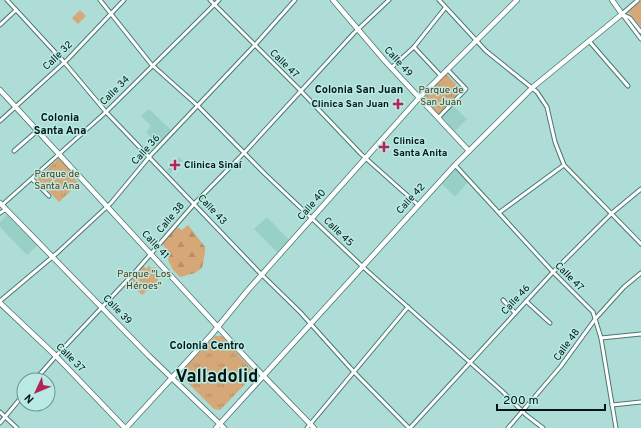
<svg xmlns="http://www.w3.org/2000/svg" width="641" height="428" font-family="Overpass,sans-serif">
<defs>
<pattern id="forest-firs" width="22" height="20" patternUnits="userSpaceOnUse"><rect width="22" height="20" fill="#d6a777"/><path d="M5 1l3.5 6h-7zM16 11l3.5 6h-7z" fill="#b68f66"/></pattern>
<pattern id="park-tufts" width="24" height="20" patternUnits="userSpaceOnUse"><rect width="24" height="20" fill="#d6a777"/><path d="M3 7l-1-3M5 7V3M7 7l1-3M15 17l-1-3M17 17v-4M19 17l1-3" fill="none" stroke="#b68f66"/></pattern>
</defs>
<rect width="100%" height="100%" fill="#adddd6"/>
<g fill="#98d0c8">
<path d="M451,104L467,119L455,131L441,116Z"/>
<path d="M149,109L172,131L158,145L146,132L151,126L141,116Z"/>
<path d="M179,157L183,161L170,174L167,170Z"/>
<path d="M455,166L469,181L455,197L440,182Z"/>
<path d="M8,214L38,245L27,255L0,227V222Z"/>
<path d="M267,217L289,240L277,252L254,229Z"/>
</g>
<path fill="url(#forest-firs)" d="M188,225L205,247V253L202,268L195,273L180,277L173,270L168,260L170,253L162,244L177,227L182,230Z"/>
<g fill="url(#park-tufts)">
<path d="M446,74L462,90L438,115L422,100Z"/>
<path d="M59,158L71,171L70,173L79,183L59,202L37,179Z"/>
<path d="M143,265L146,269L149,266L152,269L154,267L158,272V281L142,295L128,281Z"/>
<path d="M215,336H222L252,370V377L220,410L214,409L182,377V371Z"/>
</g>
<g fill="#d6a777">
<path d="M641,1V27L628,12Z"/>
<path d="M80,10L86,16L78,24L72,18Z"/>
</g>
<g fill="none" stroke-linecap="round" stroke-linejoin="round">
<g stroke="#4a7771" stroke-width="5">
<g id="street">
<path d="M7,0L64,62L106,112L258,271L300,312L354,372L409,428"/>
<path d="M100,0L151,64L198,106L265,174L363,267L502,391L526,415L543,428"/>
<path d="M210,0L300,90L361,154L417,204"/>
<path d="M439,0L486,51L537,92L547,107L555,142L564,165L641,244"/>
<path d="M622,14L641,39"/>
<path d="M622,14L630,18L641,32"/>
<path d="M622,14L638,0"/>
<path d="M0,25L16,10"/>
<path d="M589,41L628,86"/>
<path d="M414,47L441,76"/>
<path d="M391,68L414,47L445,8"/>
<path d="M438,118L466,89L447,69"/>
<path d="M0,121L68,59L124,0"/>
<path d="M14,151L37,131"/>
<path d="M455,165L553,272L593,312L601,338L616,428"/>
<path d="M32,179L49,196"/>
<path d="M2,205L106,112L219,0"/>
<path d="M500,212L564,165"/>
<path d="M0,213L6,209"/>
<path d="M503,300L515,313"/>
<path d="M0,301L57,253L111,203L150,156L254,46L295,0"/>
<path d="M526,301L550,323"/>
<path d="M601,338L641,334"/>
<path d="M35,380L56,356L136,271L195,203L244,153L354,33L389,0"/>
<path d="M612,405L641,402"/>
<path d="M0,412L17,428"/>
<path d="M0,423L24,394"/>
<path d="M307,428L408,307"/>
<path d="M410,428L553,272L612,213L641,189"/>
<path d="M508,428L561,366L596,318L624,287L641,273"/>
</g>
</g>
<g stroke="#4a7771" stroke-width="6">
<g id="secondary">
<path d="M333,0L385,61L469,151"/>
<path d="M0,90L250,362L314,428"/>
<path d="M0,203L149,356L224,428"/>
<path d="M0,303L56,356L125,428"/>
<path d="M126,428L212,334L248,290L419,98L517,0"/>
<path d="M216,428L455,165L533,87L622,14L612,0"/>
</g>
</g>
<use href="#street" stroke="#fff" stroke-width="3"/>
<use href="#secondary" stroke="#fff" stroke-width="4.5"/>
</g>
<g fill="#b42557" stroke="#baeae4" stroke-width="1.5">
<path d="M396 98h4v4h4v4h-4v4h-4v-4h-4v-4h4z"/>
<path d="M382 141h4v4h4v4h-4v4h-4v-4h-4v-4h4z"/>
<path d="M173 159h4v4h4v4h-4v4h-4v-4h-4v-4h4z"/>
</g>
<g text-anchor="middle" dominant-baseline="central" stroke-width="3" stroke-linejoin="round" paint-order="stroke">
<g font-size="10" fill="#041513" stroke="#baeae4">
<text transform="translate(58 56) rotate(-44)">Calle 32</text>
<text transform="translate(398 62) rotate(48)">Calle 49</text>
<text transform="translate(284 64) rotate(44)">Calle 47</text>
<text transform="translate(115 91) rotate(-45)">Calle 34</text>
<text transform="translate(146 150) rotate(-48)">Calle 36</text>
<text transform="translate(411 199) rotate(-48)">Calle 42</text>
<text transform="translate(312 205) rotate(-49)">Calle 40</text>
<text transform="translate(212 210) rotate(47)">Calle 43</text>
<text transform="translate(171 218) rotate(-50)">Calle 38</text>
<text transform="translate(338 232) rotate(44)">Calle 45</text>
<text transform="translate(155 245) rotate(47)">Calle 41</text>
<text transform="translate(569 277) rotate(45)">Calle 47</text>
<text transform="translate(516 300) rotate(-47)">Calle 46</text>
<text transform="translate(117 310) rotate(46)">Calle 39</text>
<text transform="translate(567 345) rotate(-54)">Calle 48</text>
<text transform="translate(70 358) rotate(45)">Calle 37</text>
</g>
<g font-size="10" fill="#5b3911" stroke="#baeae4">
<text x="441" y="90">Parque de<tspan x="441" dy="12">San Juan</tspan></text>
<text x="57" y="174">Parque de<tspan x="57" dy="12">Santa Ana</tspan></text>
<text x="144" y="274">Parque "Los<tspan x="144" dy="12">Héroes"</tspan></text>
</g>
<g font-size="10" font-weight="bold" fill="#041513" stroke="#baeae4" text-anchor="start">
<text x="389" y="104" text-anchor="end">Clinica San Juan</text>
<text x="393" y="141">Clinica<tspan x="393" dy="12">Santa Anita</tspan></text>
<text x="184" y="165">Clinica Sinaí</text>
</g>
<g font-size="11" font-weight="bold" fill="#041513" stroke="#baeae4">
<text x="359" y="90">Colonia San Juan</text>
<text x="60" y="118">Colonia<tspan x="60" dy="13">Santa Ana</tspan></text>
<text x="207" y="346">Colonia Centro</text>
</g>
<g font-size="18" font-weight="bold" fill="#041513" stroke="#baeae4">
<text x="217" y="377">Valladolid</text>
</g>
</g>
<g transform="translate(36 392) rotate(226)"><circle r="19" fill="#baeae4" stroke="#719590"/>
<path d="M0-3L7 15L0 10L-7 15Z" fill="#b42557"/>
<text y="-6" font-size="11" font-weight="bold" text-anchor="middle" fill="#041513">N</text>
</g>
<path d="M497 404v6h108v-6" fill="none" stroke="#041513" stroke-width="2"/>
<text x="503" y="404" font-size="12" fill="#041513" stroke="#baeae4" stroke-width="3" paint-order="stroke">200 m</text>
</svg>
